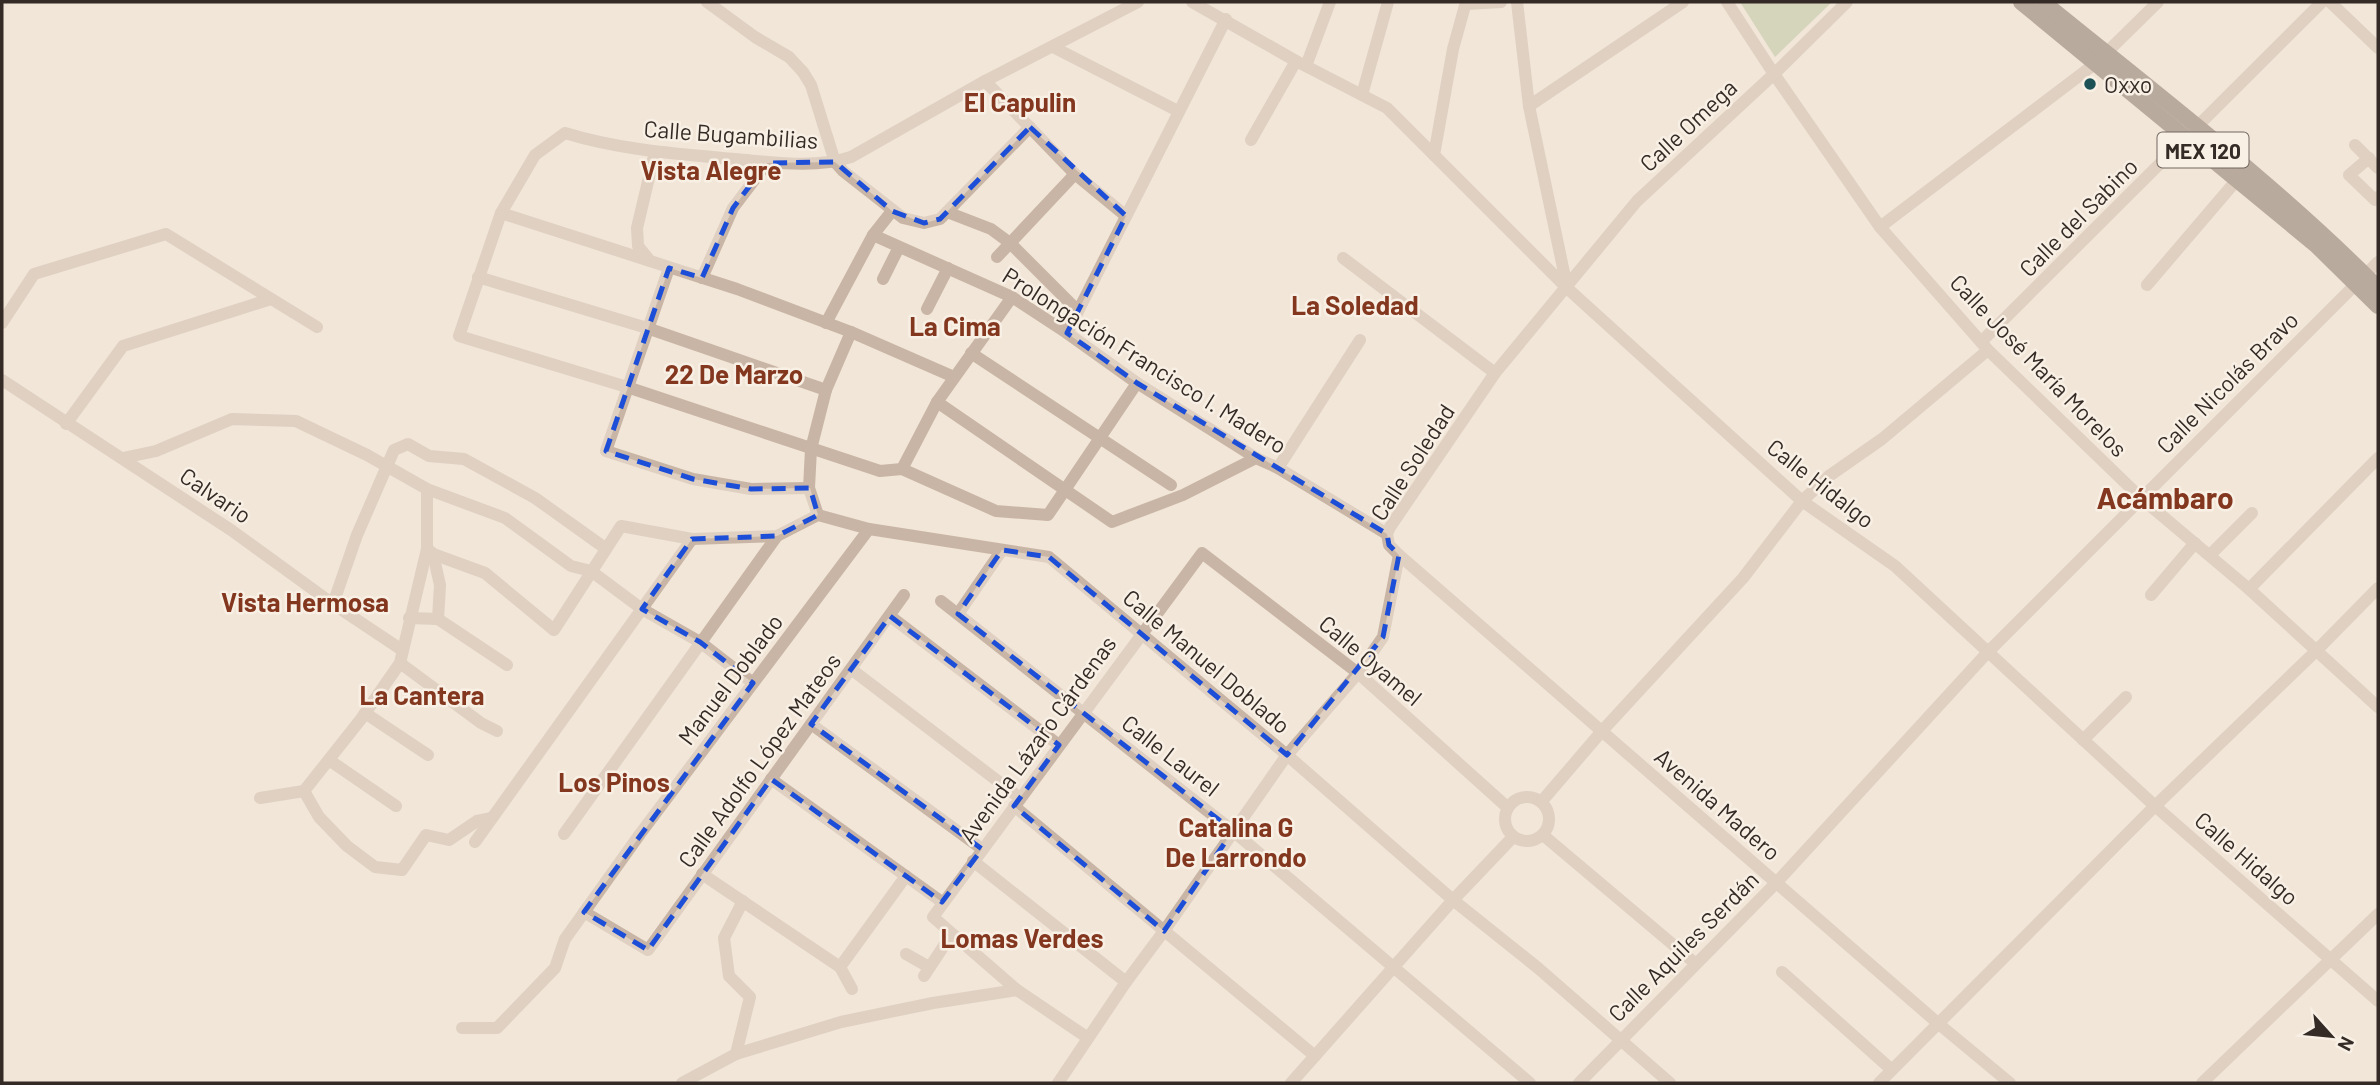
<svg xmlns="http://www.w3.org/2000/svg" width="2380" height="1085" font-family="Barlow,sans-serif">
<rect width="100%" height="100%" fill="#f1e6d8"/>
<path fill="#b3c099" d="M1740,2H1832L1775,57Z"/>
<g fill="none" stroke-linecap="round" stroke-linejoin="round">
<g stroke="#c9b5a5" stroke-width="12">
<path d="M707,2L755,37L789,57L803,72L811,85L835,162L843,171L903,218L924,223L940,219L1030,127"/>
<path d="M1192,2L1296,61L1387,108L1567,288L1802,501L1895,566L2155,806L2378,1001"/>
<path d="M1517,2L1529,106L1567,287"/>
<path d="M1727,2L1774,74L1880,227L1988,350L2141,498L2249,589L2378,707"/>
<path d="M2330,2L2378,48"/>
<path d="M1466,4L1501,2"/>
<path d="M1053,47L1178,111"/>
<path d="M1306,66L1330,2"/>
<path d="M985,81L1075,174L1126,216"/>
<path d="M1362,95L1388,2"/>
<path d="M1529,106L1683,2"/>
<path d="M1251,140L1296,61"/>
<path d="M2355,145L2378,168"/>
<path d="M1434,155L1453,49L1466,2"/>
<path d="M2369,158L2349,175L2375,200L2378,197"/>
<path d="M947,212L991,229L1010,243L1078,311"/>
<path d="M501,213L737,289L851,332L954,377"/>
<path d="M1880,227L2096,63L2158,2"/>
<path d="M873,235L1012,297L1067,333L1137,383L1256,458L1278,468L1387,534"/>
<path d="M997,257L1075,174"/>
<path d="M1343,258L1495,373"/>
<path d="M650,261L638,246L637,228L655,152"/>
<path d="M669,268L606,451L693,479L751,489L809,488"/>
<path d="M478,277L647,328L826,390"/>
<path d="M702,278L733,208L767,163"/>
<path d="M883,279L899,247"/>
<path d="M2147,285L2241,175"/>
<path d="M927,309L948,268"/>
<path d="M2,323L34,274L166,234L317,327"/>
<path d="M826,323L873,235L892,211"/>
<path d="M1067,333L1226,19"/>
<path d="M1981,342L2322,2"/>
<path d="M971,353L1171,485"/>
<path d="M2,380L231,530L333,604L402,650"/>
<path d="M1137,383L1048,515L996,511L902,469L880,471L627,387L459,336L501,213L535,155L565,133C620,150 678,154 734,159C772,162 815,169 851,157L985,81L1138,2"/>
<path d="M937,402L1112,522L1183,495L1256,458"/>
<path d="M66,424L123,346L271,299"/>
<path d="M123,458L156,451L232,419L296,421L367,455L427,489L505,518L571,566L591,571L642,609L700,642L753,683"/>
<path d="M1278,468L1360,340"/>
<path d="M902,469L937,402L1012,297"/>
<path d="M818,515L809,488L811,449L826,390L851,332"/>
<path d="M430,551L433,554L440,585L438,619"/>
<path d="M433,554L485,573L554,630L621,526L692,539L777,536L818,515L869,529L1049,557L1287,755L1453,900L1538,968L1670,1083"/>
<path d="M1399,555L1940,1025L2010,1083"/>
<path d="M2210,555L2252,513"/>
<path d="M2249,589L2378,458"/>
<path d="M2151,595L2195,543"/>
<path d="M941,601L1233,831L1530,1083"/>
<path d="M333,604L357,535L394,450L408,444L429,456L464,459L535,498L605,548"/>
<path d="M958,614L1002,550"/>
<path d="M890,616L1059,745"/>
<path d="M409,618L438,619L507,665"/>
<path d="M400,663L481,723L497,731"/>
<path d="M851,669L1020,798"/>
<path d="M365,713L428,755"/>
<path d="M811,724L982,849"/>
<path d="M2083,740L2126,697"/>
<path d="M329,760L396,806"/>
<path d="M771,779L942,902"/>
<path d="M304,791L319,817L347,846L375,867L402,870L426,835L449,840L477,821L492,818"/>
<circle cx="1527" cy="819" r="22"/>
<path d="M260,798L304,791L361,719L400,663L427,549V489"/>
<path d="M1542,801L1602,731L1743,578L1802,501L1829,476L1882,439L1988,350"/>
<path d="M1014,806L1315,1056"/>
<path d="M564,834L777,536"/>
<path d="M1543,835L1696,964"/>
<path d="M475,842L692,539"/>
<path d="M973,861L1126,982"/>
<path d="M702,874L840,967"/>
<path d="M584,912L648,950L904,595"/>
<path d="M906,954L929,967"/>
<path d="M840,967L906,876"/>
<path d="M840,967L852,989"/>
<path d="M1782,972L1892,1070"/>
<path d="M924,976L951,935"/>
<path d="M462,1028H497L555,968L565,939L640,834L869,529"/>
<path d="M1088,1038L1017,990L933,917L1202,553L1358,673L1507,807"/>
<path d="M736,1054L750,997L729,976L724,938L743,901"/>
<path d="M682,1083L736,1054L841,1022L933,1003L1017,990"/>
<path d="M1058,1083L1126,982L1164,931L1287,755L1358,673L1383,637L1399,555L1389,545L1387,534L1390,527L1495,373L1637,201L1774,74L1847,2"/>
<path d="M1291,1083L1453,900L1513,837"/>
<path d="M1579,1083L1777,882L1987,653L2378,262"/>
<path d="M1879,1083L2155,806L2315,652L2378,588"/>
<path d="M2202,1083L2378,914"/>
</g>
<g stroke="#776257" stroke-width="16">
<path d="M2021,2L2316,245L2378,306"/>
<path d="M2043,2C2155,93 2277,186 2378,288"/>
</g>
</g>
<path d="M0 0H2380V1085H0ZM1030,127L1126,216L1067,333L1137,383L1387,534L1389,545L1399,555L1383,637L1287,755L1049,557L1002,550L958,614L1233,831L1164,931L1014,806L1059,745L890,616L811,724L982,849L942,902L771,779L648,950L584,912L753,683L700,642L642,609L692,539L777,536L818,515L810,488L751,489L693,479L606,451L669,268L702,278L733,208L767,163L835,162L892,211L924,223L940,219Z" fill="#f1e6d8" fill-opacity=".55" fill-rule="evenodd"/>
<path fill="none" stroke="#1d4ed8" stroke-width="5" stroke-dasharray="14 9" stroke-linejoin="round" d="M1030,127L1126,216L1067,333L1137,383L1387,534L1389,545L1399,555L1383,637L1287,755L1049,557L1002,550L958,614L1233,831L1164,931L1014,806L1059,745L890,616L811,724L982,849L942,902L771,779L648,950L584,912L753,683L700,642L642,609L692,539L777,536L818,515L810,488L751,489L693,479L606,451L669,268L702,278L733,208L767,163L835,162L892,211L924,223L940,219Z"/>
<circle fill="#1c5256" stroke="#f9f0e5" stroke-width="2.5" cx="2090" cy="84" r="7"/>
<g text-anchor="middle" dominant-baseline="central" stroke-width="5" stroke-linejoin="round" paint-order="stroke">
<rect fill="#f9f0e5" stroke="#70665f" stroke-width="2" x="2157.5" y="132.5" width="91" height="35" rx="5"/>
<g font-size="21" font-weight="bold" fill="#352b26">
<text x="2203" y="150">MEX 120</text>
</g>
<g font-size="23" fill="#352b26" stroke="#f9f0e5" text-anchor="start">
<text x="2104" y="84">Oxxo</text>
</g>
<g font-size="23" fill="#352b26" stroke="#f9f0e5">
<text transform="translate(1688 125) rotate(-43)">Calle Omega</text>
<text transform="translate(731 134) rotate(4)">Calle Bugambilias</text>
<text transform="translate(2078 217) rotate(-45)">Calle del Sabino</text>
<text transform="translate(1145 360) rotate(32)">Prolongación Francisco I. Madero</text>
<text transform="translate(2039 365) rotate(46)">Calle José María Morelos</text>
<text transform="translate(2227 382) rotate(-45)">Calle Nicolás Bravo</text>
<text transform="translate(1412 462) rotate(-57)">Calle Soledad</text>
<text transform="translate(1821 483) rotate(38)">Calle Hidalgo</text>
<text transform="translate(216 495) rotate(34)">Calvario</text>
<text transform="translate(1371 660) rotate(40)">Calle Oyamel</text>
<text transform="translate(1207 661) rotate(40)">Calle Manuel Doblado</text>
<text transform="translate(730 679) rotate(-53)">Manuel Doblado</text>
<text transform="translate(1037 739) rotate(-54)">Avenida Lázaro Cárdenas</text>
<text transform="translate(1171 755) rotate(38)">Calle Laurel</text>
<text transform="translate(759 760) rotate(-54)">Calle Adolfo López Mateos</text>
<text transform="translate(1718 804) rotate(41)">Avenida Madero</text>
<text transform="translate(2247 858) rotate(41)">Calle Hidalgo</text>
<text transform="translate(1683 946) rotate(-45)">Calle Aquiles Serdán</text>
</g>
<g font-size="26" font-weight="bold" fill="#84371f" stroke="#f9f0e5">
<text x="1020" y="101">El Capulin</text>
<text x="711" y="169">Vista Alegre</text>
<text x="1355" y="304">La Soledad</text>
<text x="955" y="325">La Cima</text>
<text x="734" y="373">22 De Marzo</text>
<text x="305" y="601">Vista Hermosa</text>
<text x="422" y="694">La Cantera</text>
<text x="614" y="781">Los Pinos</text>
<text x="1236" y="826">Catalina G<tspan x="1236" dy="30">De Larrondo</tspan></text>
<text x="1022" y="937">Lomas Verdes</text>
</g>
<g font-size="30" font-weight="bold" fill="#84371f" stroke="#f9f0e5">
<text x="2165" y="497">Acámbaro</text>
</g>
</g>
<rect width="2380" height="1085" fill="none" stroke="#352b26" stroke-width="7"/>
<g transform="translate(2331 1036) rotate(117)" stroke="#f9f0e5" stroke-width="5" paint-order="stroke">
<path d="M0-5L12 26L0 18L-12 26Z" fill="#352b26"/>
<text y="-10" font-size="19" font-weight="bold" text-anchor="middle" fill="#352b26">N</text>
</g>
</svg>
